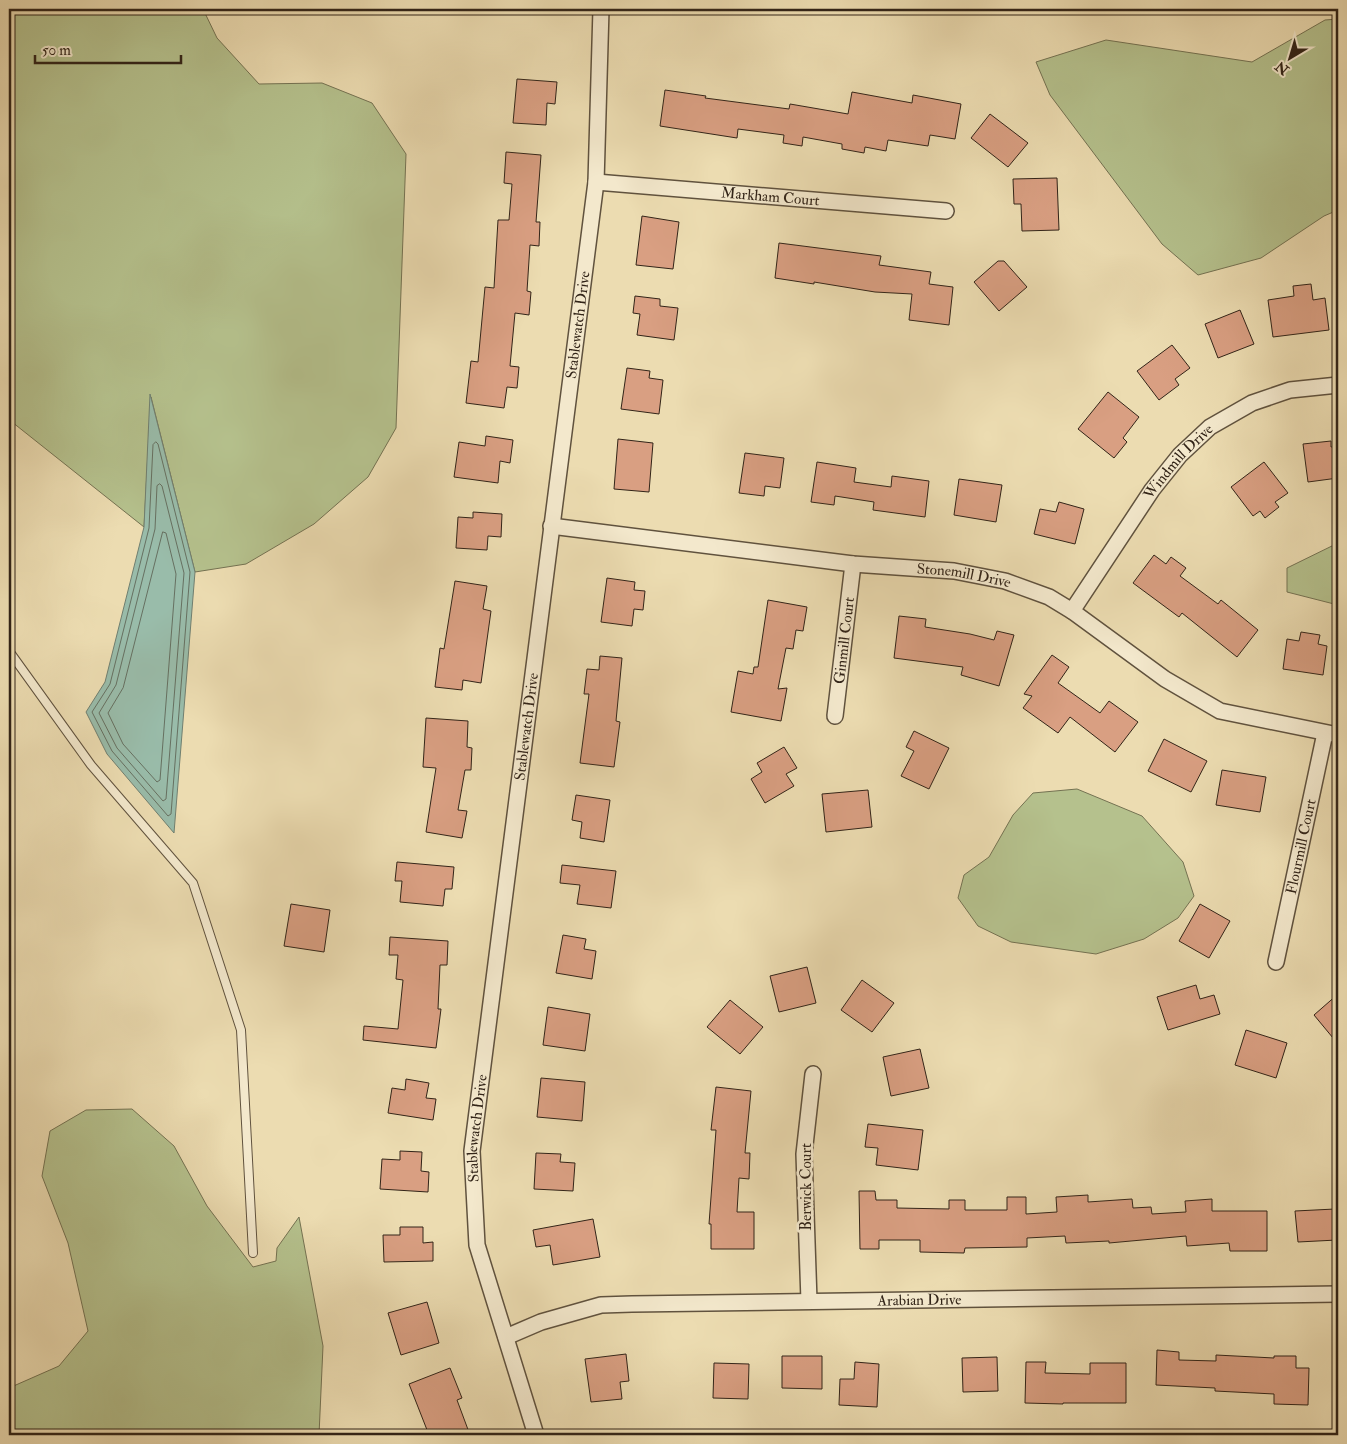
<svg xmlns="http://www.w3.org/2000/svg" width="1347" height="1444" font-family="'IM FELL Double Pica',serif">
<rect width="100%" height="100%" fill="#ecdcb1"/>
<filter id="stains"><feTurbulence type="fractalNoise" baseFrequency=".004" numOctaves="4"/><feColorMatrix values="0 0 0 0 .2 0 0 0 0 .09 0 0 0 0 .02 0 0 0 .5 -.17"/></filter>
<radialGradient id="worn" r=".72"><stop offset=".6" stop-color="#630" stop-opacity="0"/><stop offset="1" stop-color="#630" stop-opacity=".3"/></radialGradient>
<g fill="#b5c18d" stroke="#747252">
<path d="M9,9H203L217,38L259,84L322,83L372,103L406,154L396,428L368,477L314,524L246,564L195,572L151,397L144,527L12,422L9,417Z"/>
<path d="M1338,19V210L1324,216L1261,258L1198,275L1162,244L1050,95L1036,62L1106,40L1252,62L1325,20Z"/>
<path d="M1338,543V605L1287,592V568Z"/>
<path d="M1077,789L1142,816L1183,862L1194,896L1178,918L1144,939L1096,954L1011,942L978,926L958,898L964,875L989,857L1013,815L1033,793Z"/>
<path d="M132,1109L174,1146L207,1206L253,1267L276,1261L277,1248L299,1217L323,1346L319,1435H9V1388L59,1366L88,1331L68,1243L42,1176L50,1131L86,1110Z"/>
</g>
<path fill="#99bcaa" stroke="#707f70" d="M150,394L195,572L174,833L107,754L86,712L105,682L144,527Z"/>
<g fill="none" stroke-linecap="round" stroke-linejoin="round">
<g stroke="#667061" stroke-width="1">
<path d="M156,442L158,444L190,572L171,814L168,816L112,751L92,712L110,684L149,528L153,445Z"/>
<path d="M160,484L162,486L184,573L166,799L163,801L117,748L99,713L116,685L155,529L157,486Z"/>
<path d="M163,532L166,533L176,574L160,780L157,782L123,744L108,713L123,688Z"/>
</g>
</g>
<g fill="#d99f82" stroke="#322418">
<path d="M517,79L557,82L555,104L547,103L546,125L513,123Z"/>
<path d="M665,90L706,96L705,98L789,109L790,104L848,114L852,92L912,103L913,95L961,104L955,139L930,135L928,146L888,140L886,151L865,147L864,153L842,149V144L803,137L802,146L783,143L784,135L738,129L737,138L660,126Z"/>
<path d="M990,114L1028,143L1008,167L971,138Z"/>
<path d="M506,152L541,155L536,222H540L539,246L530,245L527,291L531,292L529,315L515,313L510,366L519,367L517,388L507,387L504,408L466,403L471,361L478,362L485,287L494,288L498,220H509L512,184L504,183Z"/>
<path d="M1057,178L1059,230L1022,231L1021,204H1014L1013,179Z"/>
<path d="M642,216L679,222L673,269L636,265Z"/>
<path d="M779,243L881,256L879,265L931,272L929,284L953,287L949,325L909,320L912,294L875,292L814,282V284L775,278Z"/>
<path d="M998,261H1004L1027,287L999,311L974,282Z"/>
<path d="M1311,284L1313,300L1325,298L1329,330L1273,337L1268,300L1294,296L1293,286Z"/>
<path d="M635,296L660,299V306L678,308L674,340L637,335L640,314L633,313Z"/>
<path d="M1240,310L1254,344L1218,358L1205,324Z"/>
<path d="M1172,345L1190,368L1175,379L1179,385L1159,400L1137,371Z"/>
<path d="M627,368L650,371L649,378L663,380L659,414L621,409Z"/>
<path d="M1108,392L1139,417L1123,438L1127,442L1114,458L1078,429Z"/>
<path d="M486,436L513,440L510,463L500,461L498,483L454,477L459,442L485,446Z"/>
<path d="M618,439L653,443L649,492L614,489Z"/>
<path d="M1331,441V447L1338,446V478L1308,482L1303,444Z"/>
<path d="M745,453L784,458L780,488L765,486L764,496L739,493Z"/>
<path d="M817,462L856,468L854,482L891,487L892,476L929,481L925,517L873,510L874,502L835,496L834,505L811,502Z"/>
<path d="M1264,462L1288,493L1275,502L1279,507L1265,518L1260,511L1253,516L1231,487Z"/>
<path d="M959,479L1002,485L996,522L954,515Z"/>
<path d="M1059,502L1084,509L1075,544L1034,534L1040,509L1056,512Z"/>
<path d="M473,512L502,514L501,537L488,536L487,550L456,548L458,517L473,518Z"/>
<path d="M1154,555L1166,564L1171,557L1186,568L1180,576L1218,604L1221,600L1258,630L1237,657L1182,613L1179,617L1133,583Z"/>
<path d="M607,578L635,582L634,590L645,591L643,610L634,609L632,626L601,622Z"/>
<path d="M455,581L487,586L483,609L491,611L481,683L463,680L462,690L435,687L440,648L444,649Z"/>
<path d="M768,600L807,607L803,631L796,630L793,649L786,648L778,689L787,688L781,721L731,712L738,671L753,674L754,667H758Z"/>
<path d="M899,616L926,619L925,627L970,634L994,640L997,631L1014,635L999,686L961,675L963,667L894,658Z"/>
<path d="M1301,632L1320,635L1318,644L1327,646L1323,675L1283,669L1287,639L1299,641Z"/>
<path d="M1052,655L1069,667L1058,683L1100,713L1109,701L1138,722L1115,752L1070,717L1058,733L1023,708L1032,696L1024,694Z"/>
<path d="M600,656L622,658L616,721L620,722L614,767L580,763L589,694H584L587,669L599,670Z"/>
<path d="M426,718L468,721L467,747L472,748L471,770H465L458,810L467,811L462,838L426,832L436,768L423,767Z"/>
<path d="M914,731L949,748L929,789L901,776L914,751L906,747Z"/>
<path d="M1164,739L1207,761L1191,792L1148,771Z"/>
<path d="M784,747L797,768L786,774L794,786L765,803L751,779L762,772L757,763Z"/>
<path d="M1222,770L1266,777L1260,812L1216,805Z"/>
<path d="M868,790L872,827L826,832L822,794Z"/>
<path d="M576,795L610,800L604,842L580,838L582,822L572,820Z"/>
<path d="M397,862L454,867L452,889H445L443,906L400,902L402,881H395Z"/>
<path d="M562,865L616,871L611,908L577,904L580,885L560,883Z"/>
<path d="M291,904L330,910L324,952L284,946Z"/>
<path d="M1200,904L1230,921L1209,958L1179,941Z"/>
<path d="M563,935L586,939L584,949L596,951L592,979L556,973Z"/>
<path d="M390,937L448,941L447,965H440L438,1009H441L436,1048L363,1040L364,1026L398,1029L403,980L396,979L398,955H389Z"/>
<path d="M807,967L816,1003L779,1012L770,976Z"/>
<path d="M862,980L894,1003L872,1032L841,1010Z"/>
<path d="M1196,985L1200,999L1214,995L1220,1014L1168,1030L1157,997Z"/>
<path d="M1338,994V1044L1314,1015Z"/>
<path d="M730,1000L763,1027L740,1054L707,1027Z"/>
<path d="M548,1007L590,1014L585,1051L543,1045Z"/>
<path d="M1246,1030L1287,1043L1276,1078L1235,1065Z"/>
<path d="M920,1049L929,1088L891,1096L883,1057Z"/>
<path d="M541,1078L585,1082L582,1121L537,1117Z"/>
<path d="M406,1079L429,1083L426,1098L436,1099L433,1120L388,1113L392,1088L405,1090Z"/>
<path d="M716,1087L751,1091L745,1153H750L749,1179L739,1178L737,1212H754V1249H711V1224H709L716,1130H711Z"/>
<path d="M868,1124L923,1130L918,1170L876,1165L878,1148L865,1147Z"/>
<path d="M400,1151L422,1152L421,1171L429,1172L428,1192L380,1189L382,1159L400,1160Z"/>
<path d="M536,1153L561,1154L560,1162L575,1163L573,1191L534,1189Z"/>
<path d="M859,1191H875L876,1200H897V1208L949,1209V1200H965V1210H1007V1197H1026V1214L1057,1212L1056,1197L1088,1195V1202L1132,1199L1133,1208L1151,1207L1152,1214L1186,1212L1185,1201L1212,1199V1211H1267V1251H1230L1229,1243L1187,1246L1186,1236L1109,1243V1241L1066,1243L1065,1236L1027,1238V1247L965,1248L964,1253L920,1252V1240H879V1249H860Z"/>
<path d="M1335,1209L1337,1240L1298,1242L1295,1211Z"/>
<path d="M593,1219L600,1257L553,1265L550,1245L536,1247L533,1230Z"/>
<path d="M400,1227H423V1243L433,1242V1261L384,1262L383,1235H400Z"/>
<path d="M427,1302L439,1343L401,1355L388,1313Z"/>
<path d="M1157,1350L1179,1352V1360L1216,1361V1355L1274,1358V1356H1296V1368H1309L1308,1405L1274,1404V1394L1215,1391V1388L1156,1385Z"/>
<path d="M626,1354L629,1381L620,1382L622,1399L591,1402L585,1359Z"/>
<path d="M782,1356H822V1389L782,1388Z"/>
<path d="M997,1357L998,1391L963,1392L962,1358Z"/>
<path d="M855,1362L879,1364L877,1407L839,1405L840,1379H854Z"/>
<path d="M1026,1362H1046L1045,1373L1090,1374V1363H1126V1403H1063V1404L1025,1403Z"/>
<path d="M714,1363L749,1364L748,1399L713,1398Z"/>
<path d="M450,1368L462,1398L457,1400L470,1435H429L409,1384Z"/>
</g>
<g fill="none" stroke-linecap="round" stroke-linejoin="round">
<g stroke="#60523e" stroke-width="10">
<path id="service" d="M9,651L91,765L193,883L241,1030L253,1253"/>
</g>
<g stroke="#60523e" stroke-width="18">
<g id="minor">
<path id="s1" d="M596,182L946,211"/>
<path id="s2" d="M551,526L853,564L954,571L1005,581L1049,597L1072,611L1165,679L1220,711L1338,735"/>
<path id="s3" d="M1072,611L1152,490L1180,455L1210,427L1252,403L1290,390L1338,385"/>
<path id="s4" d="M835,716L853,564"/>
<path id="s5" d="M1276,962L1325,733"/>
<path d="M809,1301L804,1154L813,1074"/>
<path id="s6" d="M506,1337L541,1322L601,1305L632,1304L1338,1294"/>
<path id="s7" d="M536,1435L477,1245L472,1151L596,182L601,9"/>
</g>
</g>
<use href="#service" stroke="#f3e8cc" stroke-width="8"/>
<use href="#minor" stroke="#f3e8cc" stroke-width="15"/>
</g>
<g text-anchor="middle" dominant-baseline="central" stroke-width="5" stroke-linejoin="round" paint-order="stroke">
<g font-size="15" fill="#322418" stroke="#f3e8cc">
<text stroke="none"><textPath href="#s1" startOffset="175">Markham Court</textPath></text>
<text stroke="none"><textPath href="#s7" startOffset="1126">Stablewatch Drive</textPath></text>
<text stroke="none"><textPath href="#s3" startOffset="184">Windmill Drive</textPath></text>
<text stroke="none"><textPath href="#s2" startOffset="416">Stonemill Drive</textPath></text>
<text stroke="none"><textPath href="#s4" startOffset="76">Ginmill Court</textPath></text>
<text stroke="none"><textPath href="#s7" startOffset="721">Stablewatch Drive</textPath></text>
<text stroke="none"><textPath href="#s5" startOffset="118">Flourmill Court</textPath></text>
<text stroke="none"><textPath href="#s7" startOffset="316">Stablewatch Drive</textPath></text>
<text transform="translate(806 1187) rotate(-90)">Berwick Court</text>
<text stroke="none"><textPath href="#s6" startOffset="419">Arabian Drive</textPath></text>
</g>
</g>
<rect width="1347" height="1444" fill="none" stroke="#ecdcb1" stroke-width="30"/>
<rect x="10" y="10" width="1327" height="1424" fill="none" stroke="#322418" stroke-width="2.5"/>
<rect x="15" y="15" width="1317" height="1414" fill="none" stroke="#322418"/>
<g transform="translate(1290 58) rotate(218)" stroke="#f3e8cc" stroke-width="4" paint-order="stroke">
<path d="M0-4L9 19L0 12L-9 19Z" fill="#322418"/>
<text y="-8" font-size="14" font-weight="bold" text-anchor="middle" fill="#322418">N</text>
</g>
<path d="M35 55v8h146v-8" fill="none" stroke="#322418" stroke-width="2.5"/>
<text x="42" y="55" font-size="15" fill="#322418" stroke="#f3e8cc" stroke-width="4" paint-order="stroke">50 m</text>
<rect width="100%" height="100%" filter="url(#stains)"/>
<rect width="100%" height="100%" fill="url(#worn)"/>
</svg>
